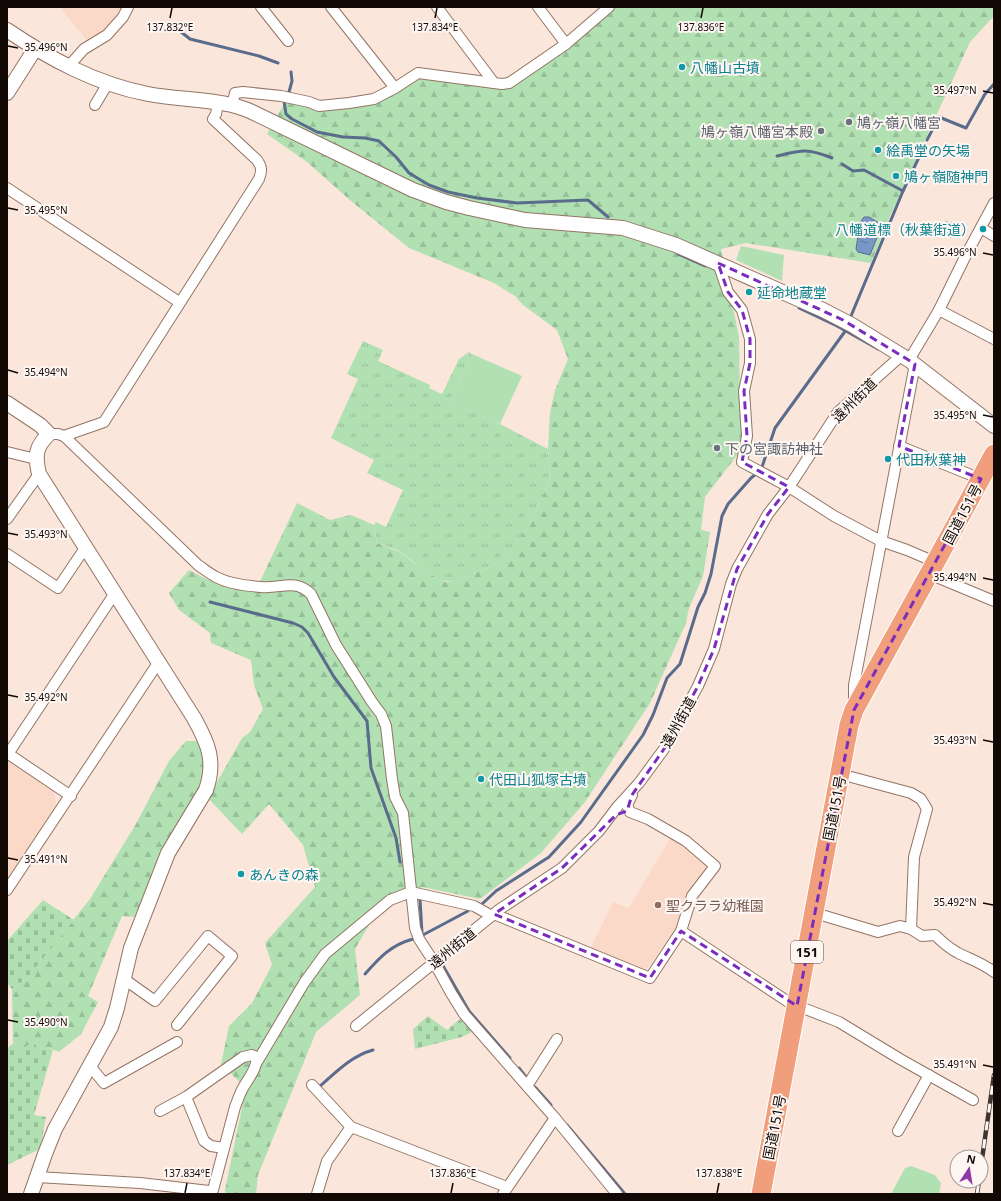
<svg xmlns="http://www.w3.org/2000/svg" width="1001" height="1201" font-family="'Noto Sans','Noto Sans JP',sans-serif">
<defs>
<pattern id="grass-tufts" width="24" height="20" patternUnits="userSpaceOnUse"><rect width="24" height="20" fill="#b1e0b3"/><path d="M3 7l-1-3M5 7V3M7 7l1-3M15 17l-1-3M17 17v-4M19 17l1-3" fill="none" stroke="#97bf98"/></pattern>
<pattern id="forest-firs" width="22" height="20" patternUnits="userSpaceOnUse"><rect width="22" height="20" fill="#b1e0b3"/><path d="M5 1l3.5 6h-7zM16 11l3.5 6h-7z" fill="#97bf98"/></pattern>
<pattern id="cemetery-stones" width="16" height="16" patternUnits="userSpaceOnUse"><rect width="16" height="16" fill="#b1e0b3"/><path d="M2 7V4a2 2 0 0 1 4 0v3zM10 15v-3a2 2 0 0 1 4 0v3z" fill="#97bf98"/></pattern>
<pattern id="water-ripples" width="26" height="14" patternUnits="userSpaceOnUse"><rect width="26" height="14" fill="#7896c6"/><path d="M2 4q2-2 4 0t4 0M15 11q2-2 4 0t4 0" fill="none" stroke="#61799f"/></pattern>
</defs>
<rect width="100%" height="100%" fill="#fbe6db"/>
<g fill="#fbd9c8">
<path d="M60,7H124L104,33L88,42Z"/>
<path d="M7,760L54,791L57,808L7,883Z"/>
<path d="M672,835L708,866V869L677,927L646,970L642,972L589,951L613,902L629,908Z"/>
</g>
<path fill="url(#grass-tufts)" d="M363,341L383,350L378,361L430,385L429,388L442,394L459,359L469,352L472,354L450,402L500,424L548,449L550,480L530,524L501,563L454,581C432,584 418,562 400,552C394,548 385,546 377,543L374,525L376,522L386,527L403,490L367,473L374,460L331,438L358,379L347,374Z"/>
<g fill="url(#forest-firs)">
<path d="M609,7H994V16L970,42L891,214L871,263L746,243L721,249L739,337L740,414L744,436L738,454L705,497L701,530L710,532L703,576L689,608L686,623L650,703L585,802L541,853L480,899L422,887L378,910L355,949L360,995L316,1032L258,1175L256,1194H226L225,1190L246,1088L221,1064L229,1026L252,1003L272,965L265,943L315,887L303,845L269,804L242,834L208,798L242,738L250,732L263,709L254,685L251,660L211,643L210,633L179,610L169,593L189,570L210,581L256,590L297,503L330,520L351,515L374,525L377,543L400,552L429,574L446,582L454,581L501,563L530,524L550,480L548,449L550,413L555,390L568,359L557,330L523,305L515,296L494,283L409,248L351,201L307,162L267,134L288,97L309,102L374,100L418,73L502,84Z"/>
<path d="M186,741H199L207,775L173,833L134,917L122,916L88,996L98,1002L81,1034L59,1052L47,1047L41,1052L20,1051L13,1043L12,989L27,978L90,899L136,824L169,761Z"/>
</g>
<g fill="url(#cemetery-stones)">
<path d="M43,900L74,920L27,978L12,989L7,983V941Z"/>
<path d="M428,1016L447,1030L460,1019L472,1032L462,1037L415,1049L413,1029Z"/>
<path d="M33,1042L41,1052L47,1047L53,1050L34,1115L46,1117L40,1149L7,1165V1049L13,1043L20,1050Z"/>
</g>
<g fill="#b1e0b3">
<path d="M741,246L784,255L782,281L736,260Z"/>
<path d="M472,354L522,376L500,424L450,402Z"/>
<path d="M911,1166L935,1175L941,1183L939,1194H891L905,1168Z"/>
</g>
<g fill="url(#water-ripples)" stroke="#5a6c8c">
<path d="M864,217H869L879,223L874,234L878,235L870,255L858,252L856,249L858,236L854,231Z"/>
<path d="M946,222C953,223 957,224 960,230L956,237L940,232V225Z"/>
</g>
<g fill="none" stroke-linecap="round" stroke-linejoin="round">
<g stroke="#5a6c8c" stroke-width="3">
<path d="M171,24L190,39L259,56L278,63"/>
<path d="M289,92L292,81L291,72"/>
<path d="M284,101L286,114L292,119L317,132L343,137L365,138L379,141L396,157L409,173L429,185L448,192L477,198L517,203L588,200L608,217"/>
<path d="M927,140L939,117L966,128L985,94L994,84"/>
<path d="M777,156C802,150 807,148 832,158"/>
<path d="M842,164L853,171L864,170L903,191"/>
<path d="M678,254L705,266"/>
<path d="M761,290L769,294"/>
<path d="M799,308L837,326L878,349"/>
<path d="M851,316L903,191L921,153"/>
<path d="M762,467L775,428L846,330"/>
<path d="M210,602L293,623L302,627L308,633L334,677L367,721L371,768L396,838L400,862"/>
<path d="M420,899L422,933"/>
<path d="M482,904L496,891L549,857L581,822L643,735L653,715L667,678L680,664L698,607L705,593L711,574L722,516L728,504L751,478L756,474"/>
<path d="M421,936L468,911"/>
<path d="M442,964L469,1011L510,1058"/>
<path d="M365,974C380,957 391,945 413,939"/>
<path d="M519,1068L526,1077"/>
<path d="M319,1087C335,1073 351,1056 373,1050"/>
<path d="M535,1087L551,1105"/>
<path d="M567,1125L625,1194"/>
</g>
<g stroke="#937464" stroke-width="12">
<g id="street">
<path d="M261,7L288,41"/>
<path d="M331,7L395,88"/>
<path d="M437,7L494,83L502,84L509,83L566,44L609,7"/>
<path d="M538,7L566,44"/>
<path d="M68,67L84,49L107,35L123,17L128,7"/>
<path d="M95,105L108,83"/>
<path d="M232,105L235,93L243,92L281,96L309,102L319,106L349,103L374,99L395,88L418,73L494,83"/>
<path d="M7,188L179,302"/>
<path d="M981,228L994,236"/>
<path d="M718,263L728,292L742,310L750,339V363L744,391L747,436L742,462L789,487L834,516L881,541L907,550L935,562"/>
<path d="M939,310L994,339"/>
<path d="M909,360L939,310L966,255L994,203"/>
<path d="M49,434H58L64,436L198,565C204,569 210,574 216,577C229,584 247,586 261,587C281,589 294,578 311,594L336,645L372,702L381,714L386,726L392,779L395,797L403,813L415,928L419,939L434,962L451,993L464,1014L555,1118L617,1194"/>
<path d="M64,436L104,422L259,179C262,171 262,167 257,160L213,119L216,114L218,103"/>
<path d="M899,446L981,479"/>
<path d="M7,452L36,459"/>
<path d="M7,519L39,474"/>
<path d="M7,554L58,588L85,548"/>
<path d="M929,574L994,601"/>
<path d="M854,704V685L915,364"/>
<path d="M7,753L71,796"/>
<path d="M8,754L115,593"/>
<path d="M632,795L627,805L630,812L648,819L686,841L715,866L692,896L681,931L790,1003L839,1022L900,1059L973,1100"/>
<path d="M7,890L158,663"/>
<path d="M815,913L878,932L900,926L911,929L914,857L927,809L921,799L911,793L840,774"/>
<path d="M494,914L650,978L681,931"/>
<path d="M911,929L922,936L935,935C942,942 949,948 958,953C970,959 982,963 994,972"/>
<path d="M124,979L155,1001L208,936L232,956L177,1025"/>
<path d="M356,1026L500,909L562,868L599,831L618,806L639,783L664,749L698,686L714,649L731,584L737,569L768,514L789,487L838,412L902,355"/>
<path d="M257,1062L304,983L325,954L390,900L411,892L474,906L492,916"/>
<path d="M90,1066L104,1083L177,1042"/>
<path d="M312,1085L351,1127"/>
<path d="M527,1086L557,1039"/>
<path d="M186,1097L204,1141L211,1146L224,1148"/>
<path d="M898,1131L929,1075"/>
<path d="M37,1177L140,1183L209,1191L213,1190L235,1107C237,1102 239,1096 241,1092C245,1082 259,1068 256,1057L252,1055L243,1057L186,1097L160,1111"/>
<path d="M317,1194L327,1161L351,1127L507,1187"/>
<path d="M503,1194L555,1118"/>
</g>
</g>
<g stroke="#937464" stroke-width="16">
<g id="secondary">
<path d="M7,30C50,59 96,84 148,94C175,99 204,99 232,105C239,107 246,109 252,112L413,190L446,202L469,208L525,220L623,228L676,245L823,310L852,325L909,360L994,426"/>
<path d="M7,93L35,49"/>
<path d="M7,403L40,425L49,434C35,447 35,456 39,474L194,718C208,743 216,761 206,790L168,853L131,948L117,1008L111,1027L55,1129L45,1154L31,1194"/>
</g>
</g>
<g stroke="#fff" stroke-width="21">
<path id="highway" d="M761,1194L849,725L854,710L929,574L994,454"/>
</g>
<use href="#street" stroke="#fff" stroke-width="10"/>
<use href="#secondary" stroke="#fff" stroke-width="14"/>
<use href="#highway" stroke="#f09e7c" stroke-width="19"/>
<g stroke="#3e322c" stroke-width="4.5">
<g id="rail">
<path d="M981,1166L994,1075"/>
<path d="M977,1194L979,1181"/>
</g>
</g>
<use href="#rail" stroke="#fdf6f2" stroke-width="3" stroke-dasharray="9" stroke-linecap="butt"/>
</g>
<path fill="none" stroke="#7b2cbf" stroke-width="3" stroke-dasharray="8 5" stroke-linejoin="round" d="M718,263L843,320L915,364L899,446L981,479L854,710L797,1006L681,931L650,978L494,914L562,868L616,815L627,811L632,795L664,749L698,686L714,649L737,569L768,514L789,487L742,462L747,436L744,391L750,363V339L742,310L728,292Z"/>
<path fill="none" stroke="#130904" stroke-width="1.5" d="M170,18L172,8M435,18L437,8M701,18L703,8M8,46L18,48M983,91L993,93M8,208L18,210M983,253L993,255M8,370L18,373M983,415L993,417M8,533L18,535M983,578L993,580M8,695L18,697M983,740L993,742M8,858L18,860M983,903L993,905M8,1020L18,1022M983,1065L993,1067M185,1193L187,1183M451,1193L453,1183M717,1193L719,1183"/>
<g fill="#0f9aa8" stroke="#fdf6f2" stroke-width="1.5">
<circle cx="682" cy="67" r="4"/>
<circle cx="878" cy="150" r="4"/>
<circle cx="896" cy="176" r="4"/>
<circle cx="983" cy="229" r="4"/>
<circle cx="749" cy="292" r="4"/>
<circle cx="888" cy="459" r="4"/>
<circle cx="481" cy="779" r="4"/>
<circle cx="241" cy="874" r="4"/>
</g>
<g fill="#6b7280" stroke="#fdf6f2" stroke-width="1.5">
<circle cx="849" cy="122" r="4"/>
<circle cx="821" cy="131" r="4"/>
<circle cx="717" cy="448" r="4"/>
</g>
<circle fill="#8d6e63" stroke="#fdf6f2" stroke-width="1.5" cx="658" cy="905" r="4"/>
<g text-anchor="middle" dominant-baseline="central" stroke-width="4" stroke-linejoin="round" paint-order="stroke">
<rect fill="#fdf6f2" stroke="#59504b" stroke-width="1" x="791" y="941" width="32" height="22" rx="3"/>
<g font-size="13" font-weight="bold" fill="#130904">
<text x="807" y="952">151</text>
</g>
<g font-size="14" fill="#0d838f" stroke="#fdf6f2" text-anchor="start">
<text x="690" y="67">八幡山古墳</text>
<text x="886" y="150">絵禹堂の矢場</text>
<text x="904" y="176">鳩ヶ嶺随神門</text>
<text x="975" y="229" text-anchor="end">八幡道標（秋葉街道）</text>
<text x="757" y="292">延命地蔵堂</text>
<text x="896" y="459">代田秋葉神</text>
<text x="489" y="779">代田山狐塚古墳</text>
<text x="249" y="874">あんきの森</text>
</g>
<g font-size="14" fill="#5b616d" stroke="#fdf6f2" text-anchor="start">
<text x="857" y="122">鳩ヶ嶺八幡宮</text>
<text x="813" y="131" text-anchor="end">鳩ヶ嶺八幡宮本殿</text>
<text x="725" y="448">下の宮諏訪神社</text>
</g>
<g font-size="14" fill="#130904" stroke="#fdf6f2">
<text transform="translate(854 400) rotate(-45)">遠州街道</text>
<text transform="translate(962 514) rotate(-62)">国道151号</text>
<text transform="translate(678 722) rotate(-61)">遠州街道</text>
<text transform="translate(834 808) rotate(-79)">国道151号</text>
<text transform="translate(452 948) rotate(-39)">遠州街道</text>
<text transform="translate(774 1127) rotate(-79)">国道151号</text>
</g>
<g font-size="14" fill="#785e54" stroke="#fdf6f2" text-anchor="start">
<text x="666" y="905">聖クララ幼稚園</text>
</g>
</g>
<g font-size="10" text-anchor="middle" fill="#130904" stroke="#fdf6f2" stroke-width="4" stroke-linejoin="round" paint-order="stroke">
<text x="170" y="31">137.832°E</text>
<text x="435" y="31">137.834°E</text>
<text x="701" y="31">137.836°E</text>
<text x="46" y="51">35.496°N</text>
<text x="955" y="94">35.497°N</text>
<text x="46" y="214">35.495°N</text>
<text x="955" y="256">35.496°N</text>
<text x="46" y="376">35.494°N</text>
<text x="955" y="419">35.495°N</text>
<text x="46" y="538">35.493°N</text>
<text x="955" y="581">35.494°N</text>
<text x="46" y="701">35.492°N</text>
<text x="955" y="744">35.493°N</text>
<text x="46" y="863">35.491°N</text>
<text x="955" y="906">35.492°N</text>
<text x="46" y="1026">35.490°N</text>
<text x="955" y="1068">35.491°N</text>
<text x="187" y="1177">137.834°E</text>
<text x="453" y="1177">137.836°E</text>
<text x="719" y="1177">137.838°E</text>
</g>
<rect width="1001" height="1201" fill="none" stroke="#130904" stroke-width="16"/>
<g transform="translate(969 1169) rotate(12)"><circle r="19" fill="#fdf6f2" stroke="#9f9793"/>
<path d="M0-3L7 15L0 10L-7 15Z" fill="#8e39a7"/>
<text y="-6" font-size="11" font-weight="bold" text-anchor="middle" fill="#130904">N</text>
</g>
</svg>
